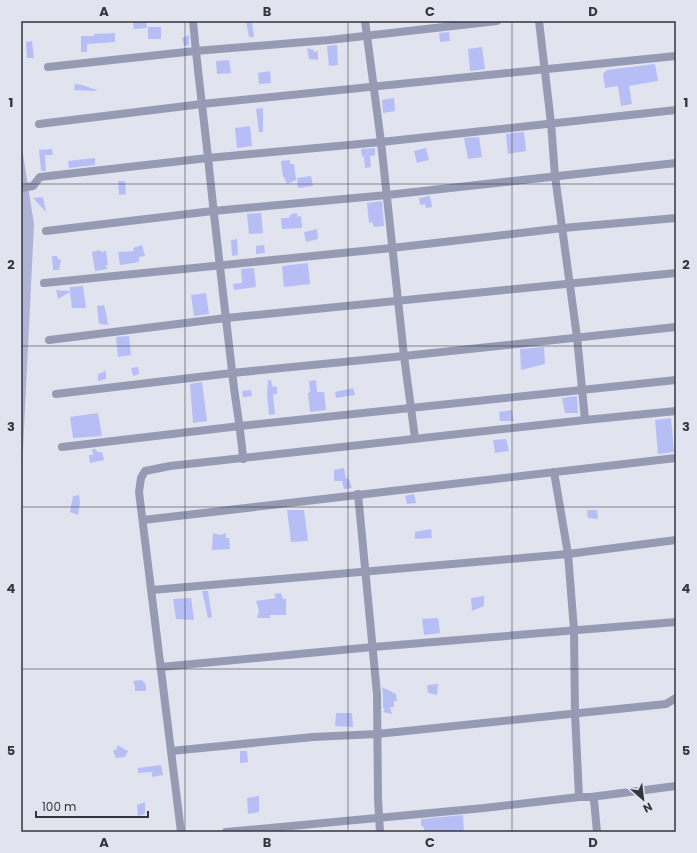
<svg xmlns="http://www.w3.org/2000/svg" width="697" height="853" font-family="Poppins,sans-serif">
<rect width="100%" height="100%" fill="#e1e3ef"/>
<path fill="#afb4d7" d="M21,142L34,224L21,491Z"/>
<g fill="#b7bef6">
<path d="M146,21L147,28L134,29L133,22Z"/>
<path d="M246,21H252L254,37H249Z"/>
<rect x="148" y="27" width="13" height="12"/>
<path d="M449,32L450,41L440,42L439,33Z"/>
<path d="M115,33V42L87,44V52H81V36H94V34Z"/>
<path d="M189,35V45L184,46L182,38Z"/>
<path d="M32,41L34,58H27L26,42Z"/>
<path d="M337,45L338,65L329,66L327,46Z"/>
<path d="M482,47L485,69L470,71L468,49Z"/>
<path d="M307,48L314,50V52L318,51V60L309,59Z"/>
<path d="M229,60L231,73L217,74L216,61Z"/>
<path d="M655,64L658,81L629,86L632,104L621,106L618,86L605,88L603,74L607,70Z"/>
<path d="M270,71L271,83L259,84L258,73Z"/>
<path d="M75,84L82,85L97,90L96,91L74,90Z"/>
<path d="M394,98L395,111L383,113L382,100Z"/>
<path d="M263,108V132H259L256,109Z"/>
<path d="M250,126L252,146L237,148L235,128Z"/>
<path d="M524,132L526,151L508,154L506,134Z"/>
<path d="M479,137L482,157L468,159L464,138Z"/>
<path d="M375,148V155L370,156L371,167L365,168L364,156L362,157L361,149Z"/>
<path d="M426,148L429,160L417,163L414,151Z"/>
<path d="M52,149L53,155H45L46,171H41L39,150Z"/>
<path d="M95,158V165L69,168L68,161Z"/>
<path d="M290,160V164H294L296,180L287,184L284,177H283L281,161Z"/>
<path d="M311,176L313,186L298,188L297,178Z"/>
<path d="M118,181H125L126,194L119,195Z"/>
<path d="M430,196L432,207L426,208L425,204L420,205L419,198Z"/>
<path d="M43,197L46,212L33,198Z"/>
<path d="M382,201L384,226L374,227L372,222L369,223L367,203Z"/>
<path d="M261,213L263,233L249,234L247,214Z"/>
<path d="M297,213V217L301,216L302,228L282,229L281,218H289L291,214Z"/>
<path d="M317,229L318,239L306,242L304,232Z"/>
<path d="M237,239L238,255L232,256L231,240Z"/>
<path d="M142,245L145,256L139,257V262L120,265L118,252L134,251L133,248Z"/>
<path d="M264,245L265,253L256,254V246Z"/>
<path d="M100,250L101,252L106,251L108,265H106L107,269L95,271L92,252Z"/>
<path d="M52,256H57L58,259L61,260L59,270H53Z"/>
<path d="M308,263L310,284L284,287L282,266Z"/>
<path d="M254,268L256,287L234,290L233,284L242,283L241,269Z"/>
<path d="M83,286L86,308H72L70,292L58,299L56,290L70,291V287Z"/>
<path d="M206,293L209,314L194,316L191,295Z"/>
<path d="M104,305L106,313L108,325L99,324L97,306Z"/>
<path d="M129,336L131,355L118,357L116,337Z"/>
<path d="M544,347L545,364L521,370L520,349Z"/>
<path d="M138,367L139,374L133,376L131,368Z"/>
<path d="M106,371V379L98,381V374Z"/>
<path d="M268,380H271L272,386L277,387V394H273L275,414L269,415L267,395Z"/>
<path d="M316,380L317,392H324L326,410L310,412L308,393L310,392L309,381Z"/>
<path d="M202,382L207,421L193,423L190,384Z"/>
<path d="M353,388L355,395L336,398L335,392Z"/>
<path d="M251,390L252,396L243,397L242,391Z"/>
<path d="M577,396L578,413H565L562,398Z"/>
<path d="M512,410L514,421H500L499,412Z"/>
<path d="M98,413L102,436L73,438L70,417Z"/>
<path d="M671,418L674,452L658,454L655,420Z"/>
<path d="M506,439L509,451L495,453L493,440Z"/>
<path d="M92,449H95L98,452H102L104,460L90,463L89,455H93Z"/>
<path d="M344,468L346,478L349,479L352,488L344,489L342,481H334V470Z"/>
<path d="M414,494L416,503L407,504L405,496Z"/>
<path d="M79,495L80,502L78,515L70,512L73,496Z"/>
<path d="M287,510H304L308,541L291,542Z"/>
<path d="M587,510H597L598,519L588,518Z"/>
<path d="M431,529L432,538L415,539V532Z"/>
<path d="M213,533L220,535L226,533V538H229L230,549L212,550V547Z"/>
<path d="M202,591H208L212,617L208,618Z"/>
<path d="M281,593L283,599H286V615H270V618H257L259,611L256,601L276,598L274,594Z"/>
<path d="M484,596V606L472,611L471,598Z"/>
<path d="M191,598L194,620L176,619L173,599Z"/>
<path d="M438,618L440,633L424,635L422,619Z"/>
<path d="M142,680L146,685V691H135V686L133,681Z"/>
<path d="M438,684L437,695L428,693L427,685Z"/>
<path d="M382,687L396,694L397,701H394V707H390L392,714L383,712L385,709L383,708V695Z"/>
<path d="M336,713H352L353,727L335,726Z"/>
<path d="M117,745L128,751L125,757L116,758L113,751L117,749Z"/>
<path d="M240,751H247L248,762L240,763Z"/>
<path d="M161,765L163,775L152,777V772L138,773V768Z"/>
<path d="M259,796V812L248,814L247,798Z"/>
<path d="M145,802V814L138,816L137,805Z"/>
<path d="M463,815L464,832H425L423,826H421V819Z"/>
</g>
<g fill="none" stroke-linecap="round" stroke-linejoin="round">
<g stroke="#979ab3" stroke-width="8">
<path d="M193,21C197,66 203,112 208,157C215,228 224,300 232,371C235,401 241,429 243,459"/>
<path d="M365,21L381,142L404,356L415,438"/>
<path d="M48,67L195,51L329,40L497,21"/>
<path d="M39,124L202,104L676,56"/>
<path d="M21,188L33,186L40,177L208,158L381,142L676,110"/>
<path d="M46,231L213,211L387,195L676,163"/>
<path d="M44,283L392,248L563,228L676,218"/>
<path d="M49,340L226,318L676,273"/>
<path d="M56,394L232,373L404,356L676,327"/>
<path d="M585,420L676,411"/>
<path d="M62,447L240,426L676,380"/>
<path d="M554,472L568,554L574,630L575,713L579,797H591L594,800L597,832"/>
<path d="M358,494L377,694L378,799L380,832"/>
<path d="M143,520L676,458"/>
<path d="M152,590L568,554L676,540"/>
<path d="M161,667L373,647L676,622"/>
<path d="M171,751L313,737L377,734L666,704L676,698"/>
<path d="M591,797L676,786"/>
<path d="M181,832L139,492L141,478L145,471L170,466L585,420L577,337L555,176L551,123L539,21"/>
<path d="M226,832L484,808L579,797"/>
</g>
</g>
<path fill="none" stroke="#35363b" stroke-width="1" stroke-opacity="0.55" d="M185,21V832M348,21V832M512,21V832M21,184H676M21,346H676M21,507H676M21,669H676"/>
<rect width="697" height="853" fill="none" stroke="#e1e3ef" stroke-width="44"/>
<g transform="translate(643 799) rotate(152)" stroke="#e1e3ef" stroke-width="3" paint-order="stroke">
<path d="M0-3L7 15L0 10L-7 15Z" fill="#35363b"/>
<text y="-6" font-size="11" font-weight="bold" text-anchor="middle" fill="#35363b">N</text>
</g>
<path d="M36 811v6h112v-6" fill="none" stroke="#35363b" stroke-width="2"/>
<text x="42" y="811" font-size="12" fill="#35363b" stroke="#e1e3ef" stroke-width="3" paint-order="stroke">100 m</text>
<rect x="22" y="22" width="653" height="809" fill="none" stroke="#35363b" stroke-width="1.5"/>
<g font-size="13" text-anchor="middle" font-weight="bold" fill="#35363b">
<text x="104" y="16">A</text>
<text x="267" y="16">B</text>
<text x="430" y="16">C</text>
<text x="593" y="16">D</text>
<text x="11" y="107">1</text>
<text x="686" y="107">1</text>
<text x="11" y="269">2</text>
<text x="686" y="269">2</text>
<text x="11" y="431">3</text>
<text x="686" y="431">3</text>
<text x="11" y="593">4</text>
<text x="686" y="593">4</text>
<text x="11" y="755">5</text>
<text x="686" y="755">5</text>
<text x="104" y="847">A</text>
<text x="267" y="847">B</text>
<text x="430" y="847">C</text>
<text x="593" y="847">D</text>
</g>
</svg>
